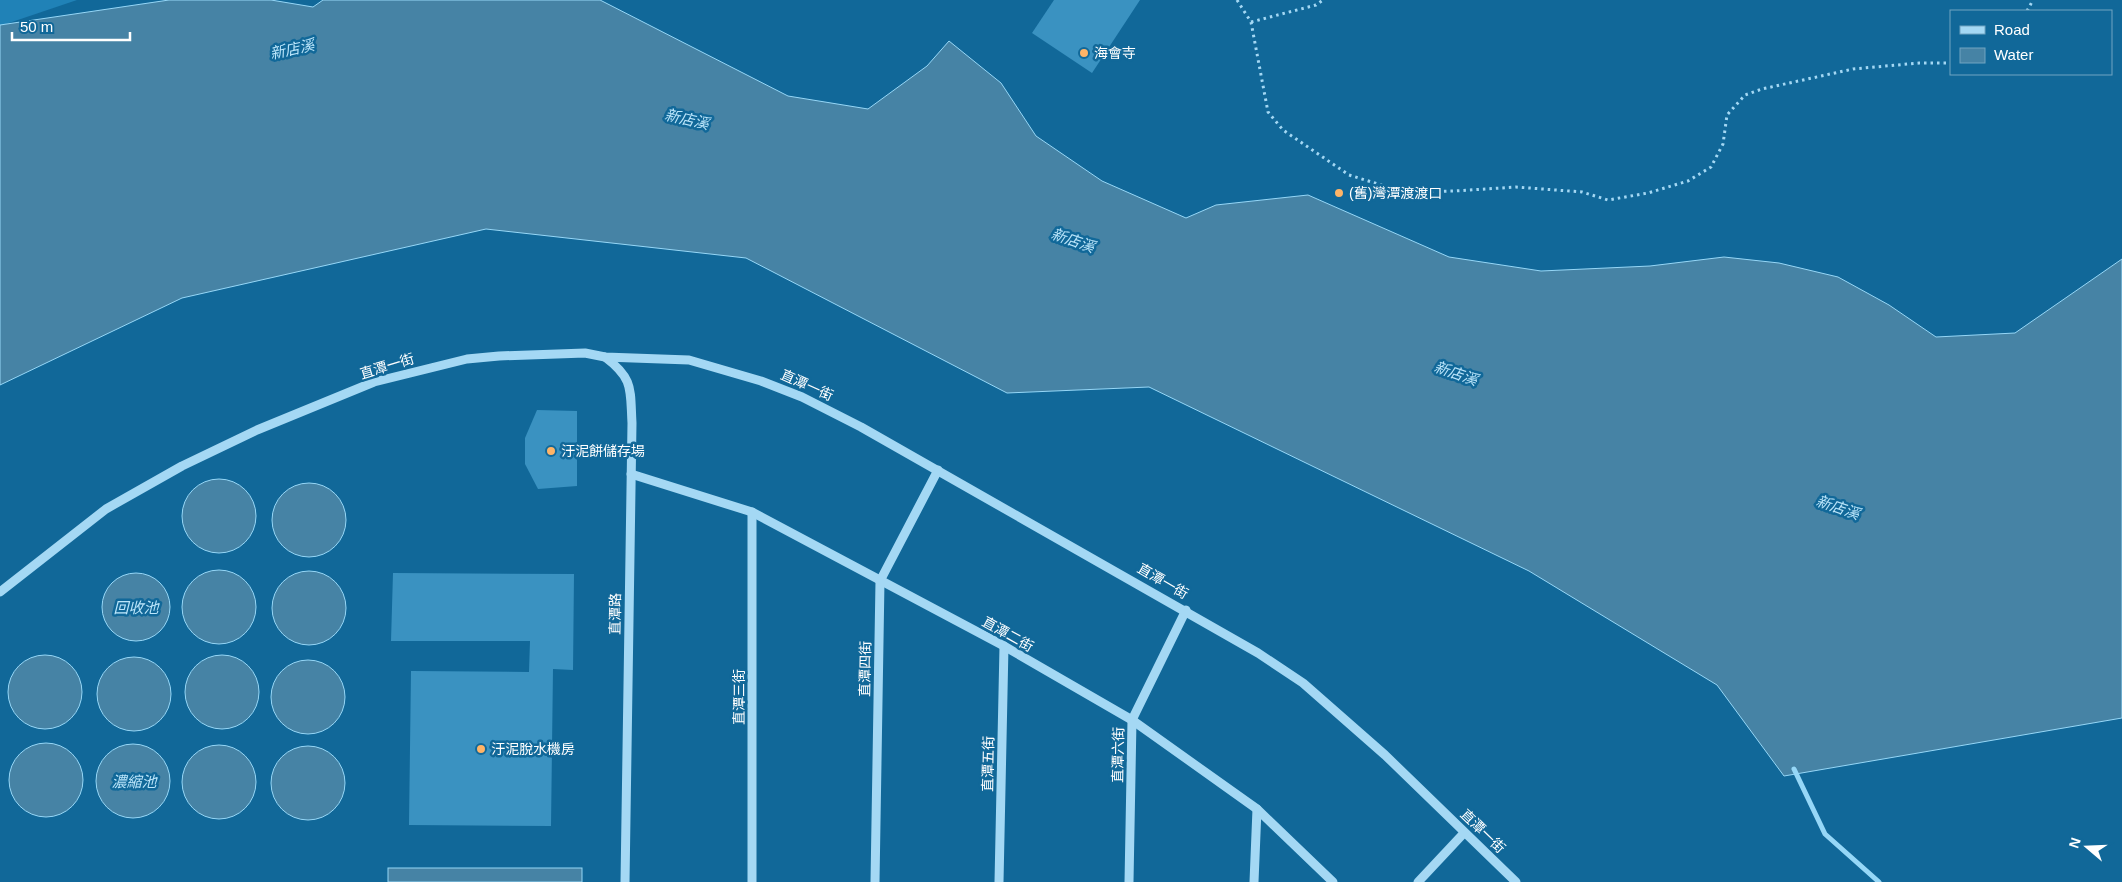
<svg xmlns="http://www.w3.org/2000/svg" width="2122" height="882" font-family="Arial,'Noto Sans TC',sans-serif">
<rect width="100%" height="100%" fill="#116899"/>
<path fill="#2082b7" d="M0,0H77L0,26Z"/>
<g fill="#4683a5" stroke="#96d7f7">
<path d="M169,0H271L313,7L323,0H600L788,96L868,109L927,66L949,41L1001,83L1036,136L1102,181L1186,218L1216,205L1308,195L1449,257L1541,271L1650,266L1724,257L1779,263L1838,277L1889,305L1936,337L2015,333L2122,259V718L1784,776L1717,685L1529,571L1149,387L1007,393L746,258L486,229L182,298L0,385V25Z"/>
<circle cx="219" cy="516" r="37"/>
<circle cx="309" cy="520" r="37"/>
<circle cx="219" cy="607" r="37"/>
<circle cx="309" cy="608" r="37"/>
<circle cx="136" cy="607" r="34"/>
<circle cx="222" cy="692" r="37"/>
<circle cx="45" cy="692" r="37"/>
<circle cx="134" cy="694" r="37"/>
<circle cx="308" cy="697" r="37"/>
<circle cx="46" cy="780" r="37"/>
<circle cx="133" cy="781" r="37"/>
<circle cx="219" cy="782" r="37"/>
<circle cx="308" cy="783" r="37"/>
<rect x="388" y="868" width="194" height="14"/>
</g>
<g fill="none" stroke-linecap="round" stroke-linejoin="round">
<path stroke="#96d7f7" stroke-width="5" d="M1794,769L1825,834L1879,882"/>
</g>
<g fill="#3a92c1">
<path d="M1054,0H1140L1092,73L1032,33Z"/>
<path d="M537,410L577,411V486L538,489L525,464V438Z"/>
<path d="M393,573L574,574L573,670L553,669L551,826L409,825L411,671L529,672L530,641H391Z"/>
</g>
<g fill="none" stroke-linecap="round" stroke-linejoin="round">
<g stroke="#a4d8f4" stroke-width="3" stroke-dasharray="2.5 4" stroke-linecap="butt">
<path d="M1237,0L1251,22L1268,112L1283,130L1349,175L1404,192L1454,191L1516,187L1582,192L1608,200L1648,193L1688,181L1711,167L1723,144L1727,115L1745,95L1762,89L1853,69L1919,63H1951"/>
<path d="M2027,11L2033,0"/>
<path d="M1251,22L1316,5L1323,0"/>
</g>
<g stroke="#a4d8f4" stroke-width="9">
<path d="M605,357C634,379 630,389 632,423L625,882"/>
<path d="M631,474L752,512L1004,646L1132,720L1257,809L1333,882"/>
<path d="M0,592L106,509L182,466L257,430L374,382L467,359L499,356L585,353L605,357L689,360L761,381L802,397L861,427L1258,653L1303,683L1385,755L1516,882"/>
<path d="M752,882V512"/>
<path d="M875,882L880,581L938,470"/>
<path d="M999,882L1004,646"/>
<path d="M1129,882L1132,720L1186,610"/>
<path d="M1254,882L1257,809"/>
<path d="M1418,882L1464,833"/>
</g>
</g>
<g fill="#ffb467" stroke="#116899" stroke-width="2">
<circle cx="1084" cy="53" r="5"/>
<circle cx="1339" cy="193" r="5"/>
<circle cx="551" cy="451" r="5"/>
<circle cx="481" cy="749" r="5"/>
</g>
<g text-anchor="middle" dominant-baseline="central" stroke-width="5" stroke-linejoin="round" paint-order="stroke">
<g font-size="14" fill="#fff" stroke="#116899" text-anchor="start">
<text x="1094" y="53">海會寺</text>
<text x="1349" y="193">(舊)灣潭渡渡口</text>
<text x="561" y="451">汙泥餅儲存場</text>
<text x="491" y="749">汙泥脫水機房</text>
</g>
<g font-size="14" fill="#fff" stroke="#116899">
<text transform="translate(387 366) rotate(-17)">直潭一街</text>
<text transform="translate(807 385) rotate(24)">直潭一街</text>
<text transform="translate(1163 581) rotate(30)">直潭一街</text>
<text transform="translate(615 614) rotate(-89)">直潭路</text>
<text transform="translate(1008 634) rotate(29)">直潭二街</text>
<text transform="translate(865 669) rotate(-89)">直潭四街</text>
<text transform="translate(739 697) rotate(-90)">直潭三街</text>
<text transform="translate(1118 755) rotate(-89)">直潭六街</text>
<text transform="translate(988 764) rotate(-89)">直潭五街</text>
<text transform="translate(1483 831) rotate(44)">直潭一街</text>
</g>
<g font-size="15" font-style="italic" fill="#bce6fb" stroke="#116899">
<text transform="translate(292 49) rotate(-12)">新店溪</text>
<text transform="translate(687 119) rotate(13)">新店溪</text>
<text transform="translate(1073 240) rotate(19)">新店溪</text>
<text transform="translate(1456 373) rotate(19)">新店溪</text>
<text transform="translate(1838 507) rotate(19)">新店溪</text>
<text x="136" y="607">回收池</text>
<text x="134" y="781">濃縮池</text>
</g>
</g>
<rect x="1950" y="10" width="162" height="65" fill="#116899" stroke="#70a4c2"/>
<rect x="1960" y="26" width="25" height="8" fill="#a4d8f4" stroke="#70a4c2"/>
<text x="1994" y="35" font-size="15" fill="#ffffff">Road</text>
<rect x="1960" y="48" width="25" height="15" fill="#4683a5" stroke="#70a4c2"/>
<text x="1994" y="60" font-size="15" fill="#ffffff">Water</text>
<g transform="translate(2087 847) rotate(289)" stroke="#116899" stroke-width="4" paint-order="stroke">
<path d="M0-4L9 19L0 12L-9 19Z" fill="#ffffff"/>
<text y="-8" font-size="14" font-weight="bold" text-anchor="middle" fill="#ffffff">N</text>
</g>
<path d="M12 32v8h118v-8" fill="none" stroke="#ffffff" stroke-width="2.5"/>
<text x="20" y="32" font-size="15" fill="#ffffff" stroke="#116899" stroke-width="4" paint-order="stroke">50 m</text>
</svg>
